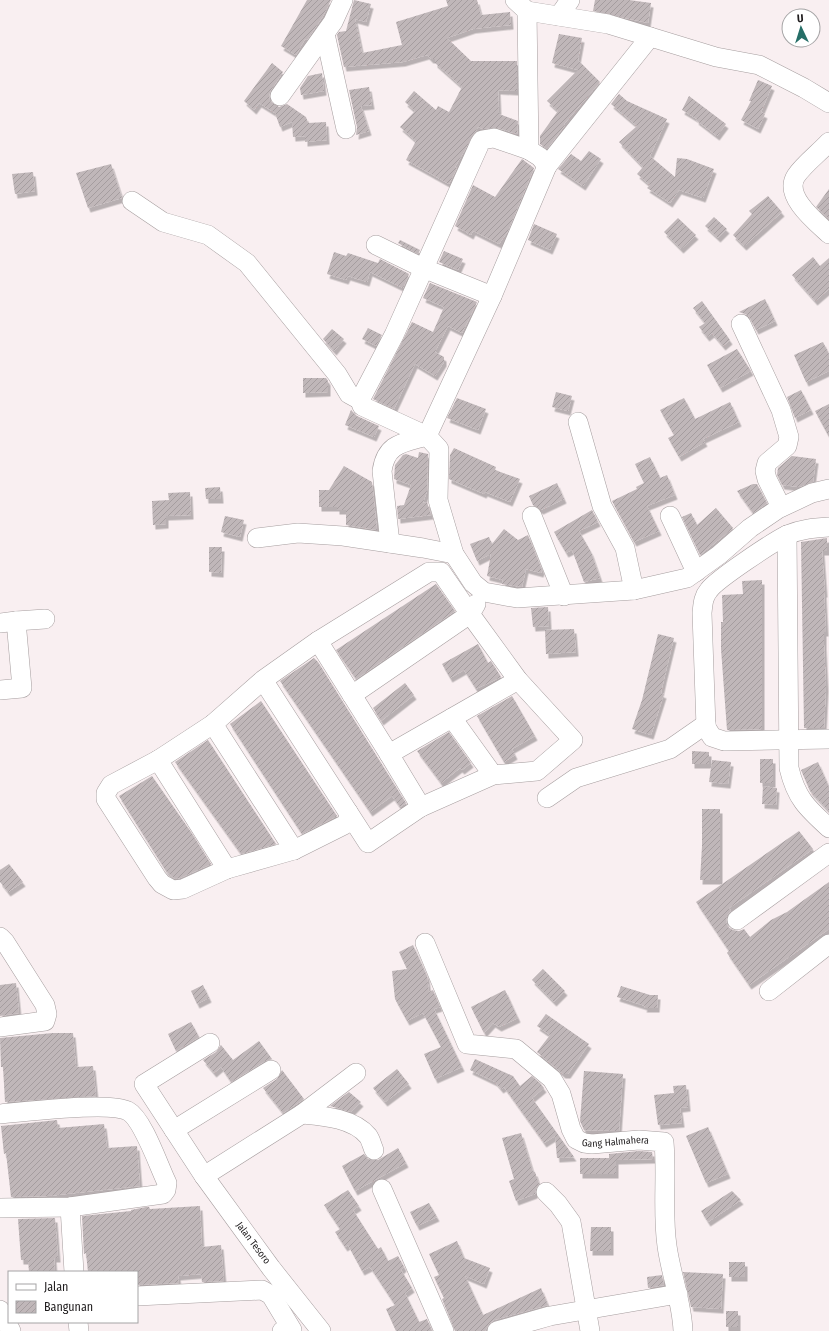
<svg xmlns="http://www.w3.org/2000/svg" width="829" height="1331" font-family="'Fira Sans Condensed',sans-serif">
<defs>
<pattern id="building-hatch" width="6" height="6" patternUnits="userSpaceOnUse"><rect width="6" height="6" fill="#c0b7b9"/><path d="M-1 1l2-2M0 6l6-6M5 7l2-2" fill="none" stroke="#a59d9f"/></pattern>
<filter id="shadow"><feDropShadow dx="2.5" dy="4.5" stdDeviation="0" flood-color="#0004"/></filter>
</defs>
<rect width="100%" height="100%" fill="#f9eff1"/>
<g fill="url(#building-hatch)" filter="url(#shadow)">
<path d="M307,0H331L323,16L307,40L305,39L296,55L281,46Z"/>
<path d="M354,0L371,4L366,22L355,19L362,53L402,45L396,22L448,6L446,0H477L481,15L510,12L511,25L473,29L447,38L471,61H517V91L498,90L499,114L518,121L517,134L498,128L483,129L478,127L455,167L457,168L449,184L406,160L416,141L400,127L415,111L405,102L414,91L436,110L438,106L449,112L462,87L435,63V59H431L427,55L403,62L344,67L337,35L339,32L346,31Z"/>
<path d="M595,0H629L651,3L648,23L593,11Z"/>
<path d="M559,34L582,38L578,60L600,82L564,124L565,125L547,149L540,144V136L558,111L547,101L578,70L552,63Z"/>
<path d="M272,63L283,72L271,90L269,95L270,101L279,107L287,104L306,117L308,123L326,122L327,140L305,142V136L293,137L292,122L280,127L275,113L259,103L254,110L244,101Z"/>
<path d="M322,73L324,91L301,95L300,88L308,76Z"/>
<path d="M758,80L772,86L761,112L765,114L758,129L741,120L751,101H749Z"/>
<path d="M369,87L372,105L361,106L369,131L356,135L357,127L349,90Z"/>
<path d="M619,94L627,101L667,119L650,156L675,177L677,158L687,159L714,169L703,198L679,190L670,203L647,188L650,185L637,174L643,167L619,142L637,126L611,104Z"/>
<path d="M689,96L726,124L717,136L696,120L697,119L682,110Z"/>
<path d="M589,151L601,159L583,186L558,169L571,154L581,161Z"/>
<path d="M522,159L534,168L508,231L499,244L473,231L471,235L455,226L473,185L495,197Z"/>
<path d="M111,164L122,198L88,208L76,173Z"/>
<path d="M33,172L35,191L15,194L12,174Z"/>
<path d="M829,189V219L816,207Z"/>
<path d="M768,196L782,212L744,246L733,235L752,214L749,211Z"/>
<path d="M714,217L727,229L718,238L705,226Z"/>
<path d="M678,218L696,235L681,249L664,232Z"/>
<path d="M534,224L557,234L550,250L528,240Z"/>
<path d="M400,240L420,250L418,254L398,243Z"/>
<path d="M444,251L463,259L458,270L439,262Z"/>
<path d="M334,252L346,256L348,253L378,263L380,259L409,274L403,288L370,272L367,282L348,276L346,280L327,274Z"/>
<path d="M813,257L820,266L829,258V289L815,301L792,275Z"/>
<path d="M430,283L477,302L462,333L448,326L435,352L444,357V362L435,376L415,364L394,409L373,399L412,322L433,332L444,307L423,298Z"/>
<path d="M765,299L775,321L756,330L748,315L739,312Z"/>
<path d="M702,301L730,340L723,346L712,333L707,337L699,327L705,323L693,308Z"/>
<path d="M368,328L382,335L376,346L362,339Z"/>
<path d="M332,329L344,339L334,351L323,339Z"/>
<path d="M823,342L829,354V371L806,382L794,355Z"/>
<path d="M737,349L751,371L720,388L707,365Z"/>
<path d="M303,378H326L328,381V392L303,393Z"/>
<path d="M801,390L811,410L795,418L787,397Z"/>
<path d="M556,392L572,396L568,411L552,407Z"/>
<path d="M457,398L486,409L478,430L447,418Z"/>
<path d="M684,398L695,419L730,402L739,422L703,439L705,442L679,457L668,438L674,435L660,410Z"/>
<path d="M829,404V437L815,411Z"/>
<path d="M351,410L357,416L379,426L374,437L345,425Z"/>
<path d="M454,448L496,467L495,470L520,479L510,502L485,492L484,494L449,479L450,455Z"/>
<path d="M419,452L428,454L427,491L423,503L427,502L431,515L398,519L397,506L404,505L411,485L394,479L395,465L403,455L406,454L418,458Z"/>
<path d="M792,456L816,459L813,482L799,487L782,485L777,475L778,468Z"/>
<path d="M650,457L660,478L667,475L675,495L647,506L659,531L634,542L612,501L637,489L636,487L644,483L635,464Z"/>
<path d="M344,466L372,482L377,530L346,525V510H337V507H319V490H329Z"/>
<path d="M557,483L564,499L541,510L533,505L529,496Z"/>
<path d="M753,484H757L767,503L753,513L737,491Z"/>
<path d="M220,487L221,499H206L205,488Z"/>
<path d="M190,492L191,515L166,516V524L153,525L152,501L169,500L168,493Z"/>
<path d="M716,508L733,528L700,555L682,517L691,513L697,525Z"/>
<path d="M592,510L598,522L579,531L591,552L600,578L584,582L572,550L566,553L554,532Z"/>
<path d="M225,516L244,520L240,537L221,532Z"/>
<path d="M504,529L518,540L528,535L542,570L541,573L526,569L522,587L502,584L503,580L487,576L491,554L477,561L470,544L489,537L492,544Z"/>
<path d="M827,538V551H822L825,593H824L826,632H824V645L826,687L824,728H804L801,542Z"/>
<path d="M209,547H222L221,573L209,572Z"/>
<path d="M762,580V729L727,730L721,649V622H723L722,595L743,594L742,581Z"/>
<path d="M436,584L455,611L356,679L336,650Z"/>
<path d="M548,607L549,626L533,627L531,608Z"/>
<path d="M574,629L576,652L546,654L545,630Z"/>
<path d="M658,634L674,638L664,679L661,693L664,694L651,735L632,729L642,700Z"/>
<path d="M478,644L488,663L491,661L501,677L476,689L464,670L450,678L442,664Z"/>
<path d="M314,658L318,662L406,803L400,807L392,796L370,812L280,681Z"/>
<path d="M405,683L414,695L381,721L373,708Z"/>
<path d="M512,696L535,736L512,749L515,755L504,762L477,716Z"/>
<path d="M261,701L337,816L302,834L230,724Z"/>
<path d="M449,732L471,763L462,770L460,768L441,783L417,751Z"/>
<path d="M208,740L276,844L241,854L175,762Z"/>
<path d="M692,751L709,752V764H692Z"/>
<rect x="760" y="759" width="13" height="24"/>
<path d="M712,760L731,762L728,784L709,782Z"/>
<path d="M818,762L829,787V811L810,791L801,770Z"/>
<path d="M152,776L191,832L211,864L180,878L175,879L166,871L119,796Z"/>
<path d="M763,786L777,788L776,805L762,804Z"/>
<path d="M702,809H720V880H700L702,846Z"/>
<path d="M799,831L813,849L729,908L731,911L727,915L726,922L728,927L733,930L739,931L744,929L750,937L771,920L787,912L829,882V929L749,985L727,953L729,951L696,902Z"/>
<path d="M9,864L23,882L8,892L0,882V870Z"/>
<path d="M413,945L427,976L429,992L433,990L440,1007L434,1009L462,1067L435,1079L424,1054L441,1047L423,1013L407,1021L395,999L392,971L407,969L399,952Z"/>
<path d="M543,969L565,991L554,1002L532,980Z"/>
<path d="M16,983L19,1013L0,1016V985Z"/>
<path d="M203,985L209,998L197,1004L191,991Z"/>
<path d="M621,986L650,995H658L657,1008H644L645,1006L617,997Z"/>
<path d="M505,990L518,1018L499,1027L493,1023L484,1033L471,1007Z"/>
<path d="M546,1014L589,1044L568,1074H563L537,1052L550,1035L537,1026Z"/>
<path d="M191,1022L199,1037L176,1051L168,1034Z"/>
<path d="M53,1033H73L76,1067L93,1066L96,1096L5,1102L3,1067H1L0,1038Z"/>
<path d="M259,1041L272,1059L265,1061L231,1082L221,1067L214,1073L203,1060L216,1052L221,1045L233,1060Z"/>
<path d="M475,1059L513,1076L520,1086L532,1076L540,1083L544,1088L532,1098L574,1157L557,1158L555,1136L544,1143L504,1087L501,1089L495,1082L470,1070Z"/>
<path d="M397,1069L409,1084L385,1102L373,1088Z"/>
<path d="M282,1070L304,1099L283,1113L263,1088L277,1079Z"/>
<path d="M584,1071L623,1074L619,1131L584,1130L580,1121Z"/>
<path d="M686,1085L688,1107L680,1108L682,1123L658,1125L654,1095L674,1093L673,1086Z"/>
<path d="M349,1092L361,1102L351,1112L330,1106Z"/>
<path d="M57,1120L58,1128L104,1124L107,1148L137,1146L140,1186L48,1196L11,1197L6,1153L4,1154L1,1126Z"/>
<path d="M708,1127L728,1174L706,1183L686,1136Z"/>
<path d="M521,1133L533,1172H535L539,1184L536,1189L535,1194L516,1201L509,1181L514,1179L502,1138Z"/>
<path d="M398,1148L406,1163L355,1191L342,1166L364,1154L368,1159L378,1160Z"/>
<path d="M639,1151L652,1152L653,1159L616,1160V1174H580V1158H609V1154Z"/>
<path d="M348,1190L359,1206L353,1210L378,1249L381,1247L388,1261L398,1256L404,1267L401,1270L412,1288L405,1293L419,1322L427,1319L432,1331H396L386,1309L395,1305L370,1267L362,1271L348,1245L345,1247L335,1232L340,1229L324,1205Z"/>
<path d="M732,1191L741,1200L708,1222L701,1211Z"/>
<path d="M429,1203L437,1217L417,1226L410,1212Z"/>
<path d="M200,1206L202,1247L221,1245L224,1281L202,1282L201,1274L178,1276L179,1283L137,1285V1272H88L86,1253L84,1254L82,1216L131,1211V1210L146,1207H149L150,1209Z"/>
<path d="M55,1218L58,1258H54L55,1272H29L28,1260H21L18,1219Z"/>
<path d="M591,1227H611V1251H590Z"/>
<path d="M457,1241L464,1258L490,1268L484,1284L465,1276L483,1315L541,1288L548,1305L494,1320L489,1324L485,1331H455L442,1299L444,1298L434,1277L439,1275L429,1254Z"/>
<rect x="729" y="1262" width="16" height="15"/>
<path d="M683,1272L723,1274L721,1309L691,1307Z"/>
<path d="M662,1275L664,1285L648,1288L647,1277Z"/>
<rect x="726" y="1311" width="12" height="16"/>
</g>
<g fill="none" stroke-linecap="round" stroke-linejoin="round">
<g stroke="#a69e9f" stroke-width="20">
<g id="minor">
<path d="M515,0L527,11L608,24L716,57L759,65L804,88L829,103"/>
<path d="M527,11L529,150L540,157L547,166L492,296L427,436L439,449L438,500L454,554L473,583L484,592L517,598L634,590L687,578L719,555L750,528L778,509L812,493L829,489"/>
<path d="M559,16L570,0"/>
<path d="M325,34L346,129"/>
<path d="M280,96L333,22L343,0"/>
<path d="M829,142C819,153 804,164 796,176C783,196 816,222 829,234"/>
<path d="M547,166L650,37"/>
<path d="M132,201L163,222L208,235L247,263L337,374L349,394L360,400"/>
<path d="M376,245L423,268L492,296"/>
<path d="M741,324L781,410L789,437L787,446L767,463L765,471L767,479L781,507"/>
<path d="M578,422L602,506L625,548L634,590"/>
<path d="M427,436L362,406L360,400L394,335L480,143L482,140L494,138L529,150"/>
<path d="M532,516L564,596"/>
<path d="M670,516L696,572"/>
<path d="M829,527C814,528 801,529 787,535C773,542 717,579 709,590C703,597 703,604 702,613L706,727L712,737L724,741L829,739"/>
<path d="M787,535L789,768C796,798 807,808 829,828"/>
<path d="M257,538L298,533L343,536L423,548L454,554"/>
<path d="M390,543L382,471C386,443 403,443 427,436"/>
<path d="M16,621L45,619"/>
<path d="M0,623L16,621L22,688L0,690"/>
<path d="M318,641L389,754L518,680"/>
<path d="M263,680L348,812L349,820L344,825L294,850L227,869L183,889L173,890L162,884L157,878L106,799V793L111,785L158,760L213,724L263,680L318,641L429,572H441L470,614L352,695"/>
<path d="M452,718L493,775"/>
<path d="M213,724L294,850"/>
<path d="M389,754L421,807"/>
<path d="M158,760L227,869"/>
<path d="M547,798L576,778L670,749L706,724"/>
<path d="M348,812L368,843L421,807L493,775L537,771L573,740L518,680L470,614L476,604"/>
<path d="M737,920L829,853"/>
<path d="M0,937L5,942L45,1005L47,1014L45,1021L0,1027"/>
<path id="s1" d="M425,943L467,1044L516,1049L552,1079L561,1094L571,1129L576,1139L584,1143L592,1144L639,1140L664,1142C667,1177 662,1212 667,1246C671,1275 682,1302 683,1331"/>
<path d="M769,991L829,944"/>
<path d="M0,1114C25,1112 109,1101 128,1111C143,1119 159,1167 167,1183L166,1190L163,1194L70,1207L0,1208"/>
<path d="M302,1114C323,1116 353,1118 368,1136C371,1140 372,1146 374,1150"/>
<path d="M174,1130L271,1070"/>
<path d="M204,1176L144,1084L210,1043"/>
<path d="M382,1189L444,1331"/>
<path d="M546,1192L558,1204L571,1222L590,1331"/>
<path d="M70,1207L74,1272"/>
<path d="M137,1296L262,1290L271,1295L292,1330L282,1331"/>
<path d="M0,1310L11,1331"/>
<path d="M78,1322L79,1331"/>
<path d="M321,1331L271,1268L204,1176L302,1114L356,1073"/>
<path d="M497,1331L550,1316L678,1294"/>
</g>
</g>
<use href="#minor" stroke="#fff" stroke-width="19"/>
</g>
<g text-anchor="middle" dominant-baseline="central" stroke-width="3.5" stroke-linejoin="round" paint-order="stroke">
<g font-size="10" fill="#1f1c1d" stroke="#fff">
<text stroke="none"><textPath href="#s1" startOffset="311">Gang Halmahera</textPath></text>
<text transform="translate(253 1243) rotate(53)">Jalan Tesoro</text>
</g>
</g>
<rect x="8" y="1271" width="130" height="52" fill="#ffffff" stroke="#a5a4a5"/>
<rect x="16" y="1284" width="20" height="6" fill="#ffffff" stroke="#a5a4a5"/>
<text x="44" y="1291" font-size="12" fill="#1f1c1d">Jalan</text>
<rect x="16" y="1301" width="20" height="12" fill="url(#building-hatch)" stroke="#a5a4a5"/>
<text x="44" y="1311" font-size="12" fill="#1f1c1d">Bangunan</text>
<g transform="translate(801 28) rotate(356)"><circle r="19" fill="#ffffff" stroke="#a5a4a5"/>
<path d="M0-3L7 15L0 10L-7 15Z" fill="#256e67"/>
<text y="-6" font-size="11" font-weight="bold" text-anchor="middle" fill="#1f1c1d">U</text>
</g>
</svg>
